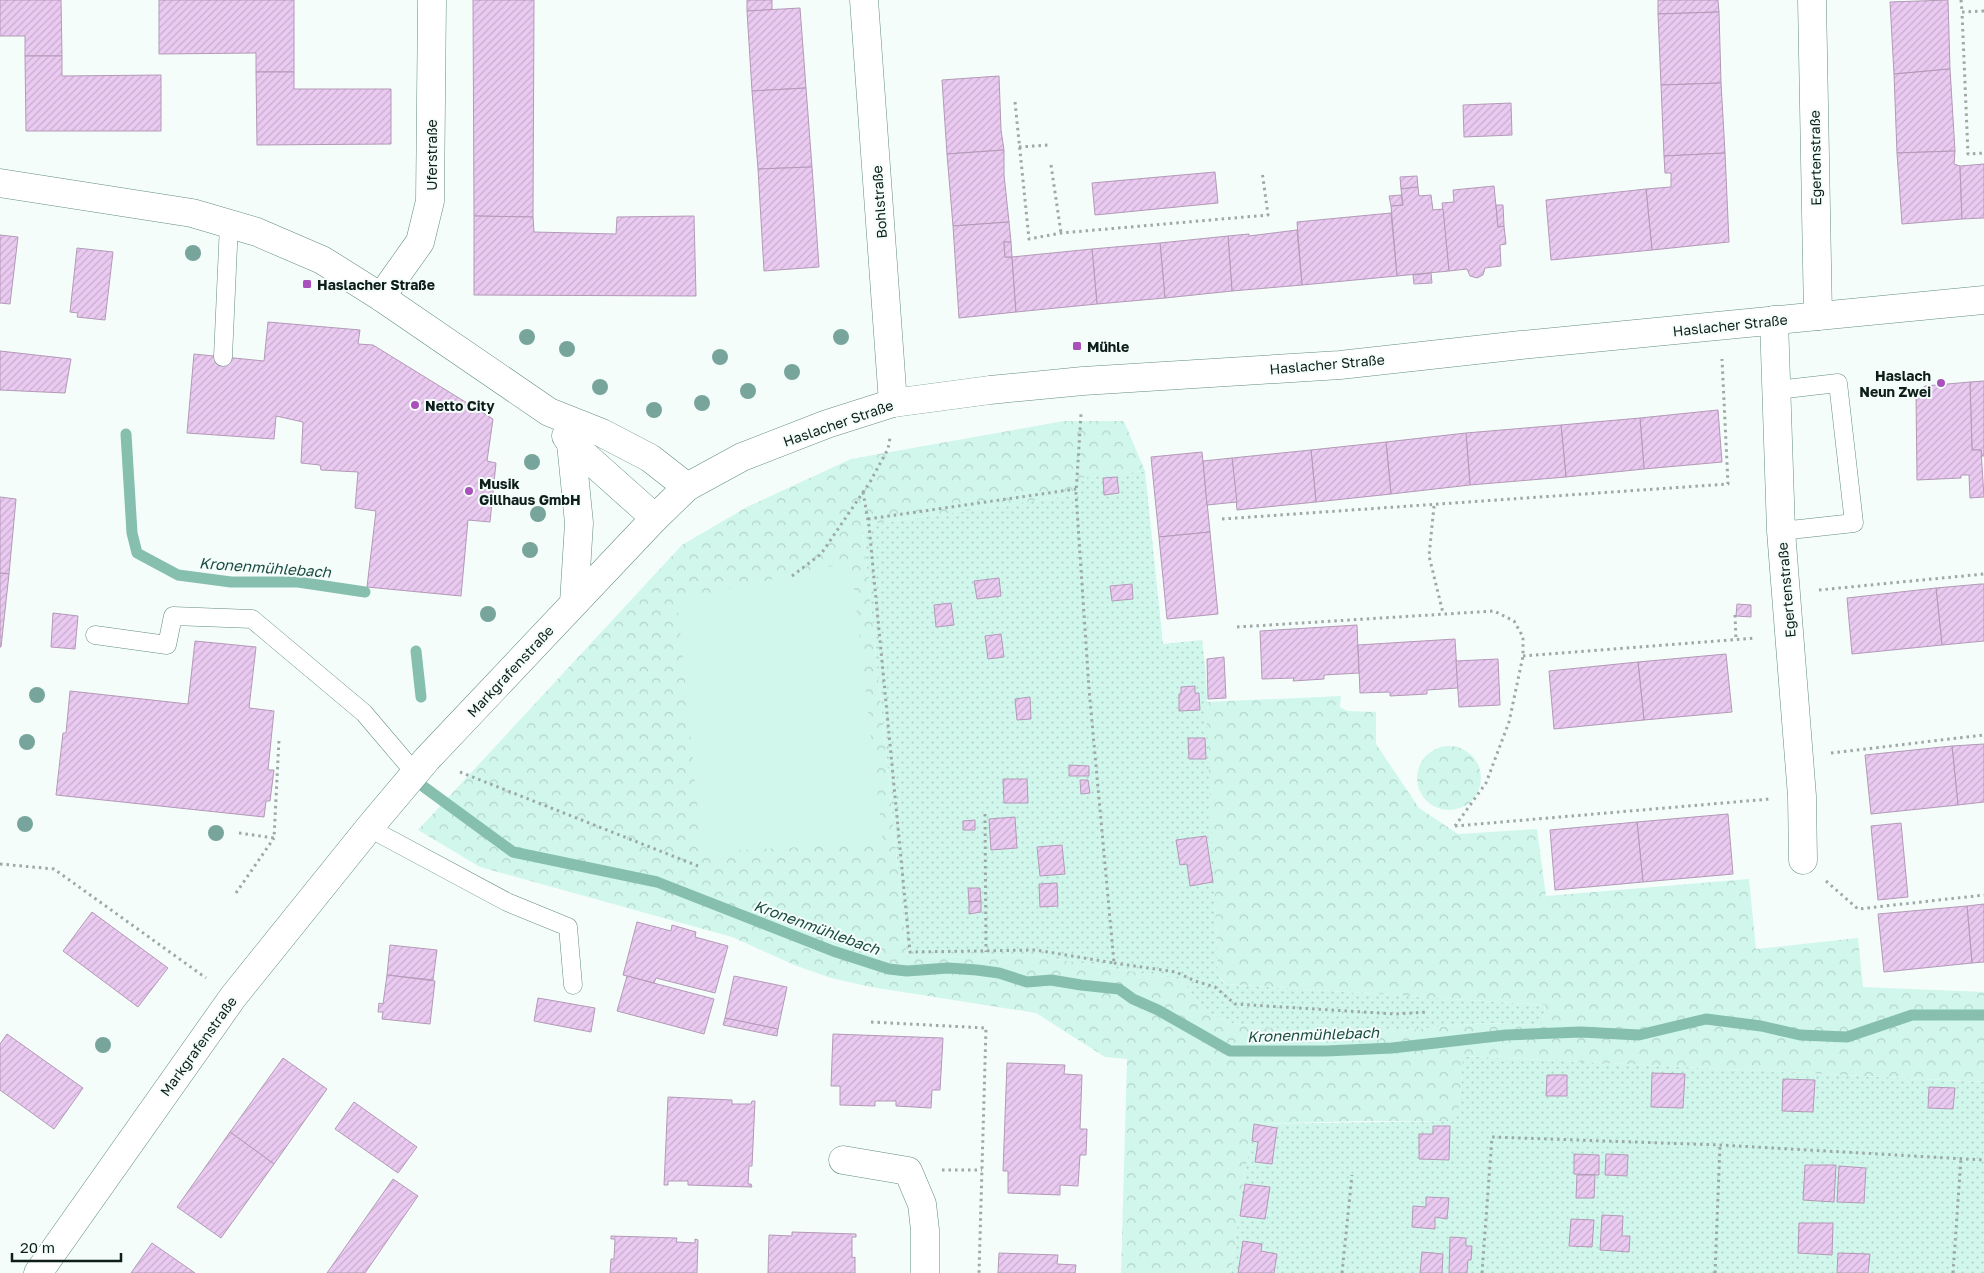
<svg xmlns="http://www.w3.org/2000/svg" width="1984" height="1273" font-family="'Golos Text',sans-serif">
<defs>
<pattern id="grass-dots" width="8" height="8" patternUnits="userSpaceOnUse" patternTransform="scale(1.25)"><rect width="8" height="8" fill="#d1f7ec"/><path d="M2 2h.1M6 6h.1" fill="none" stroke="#b2d3ca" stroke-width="1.8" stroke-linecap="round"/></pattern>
<pattern id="forest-crowns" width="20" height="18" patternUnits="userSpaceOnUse" patternTransform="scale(1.25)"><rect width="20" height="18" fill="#d1f7ec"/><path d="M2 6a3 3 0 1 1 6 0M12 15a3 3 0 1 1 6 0" fill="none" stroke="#b2d3ca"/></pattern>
<pattern id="building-hatch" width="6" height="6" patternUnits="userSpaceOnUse" patternTransform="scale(1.25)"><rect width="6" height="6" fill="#eacaf1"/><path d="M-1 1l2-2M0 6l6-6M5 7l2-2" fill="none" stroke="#c8adce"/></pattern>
</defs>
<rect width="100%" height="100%" fill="#f4fdfa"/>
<g fill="url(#grass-dots)">
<path d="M1145,471L1163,644L1202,640L1206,674L1218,974L1224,984L1545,1005L1542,1025L1484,1023L1388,1032L1328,1035L1232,1023L1217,1017L1200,1005L1182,980L1033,955L907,957L863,532L874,524L1080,494V478Z"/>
<path d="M1462,1056L1984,1082V1273H1231L1244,1177L1254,1124L1455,1121L1461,1087Z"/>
</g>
<g fill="url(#forest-crowns)">
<path d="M1064,421H1124L1145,471L1081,478V494L874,524L863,532L907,957L1033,955L1182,980L1200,1005L1217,1017L1232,1023L1328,1035L1388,1032L1484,1023L1542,1025L1545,1005L1225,984L1218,974L1206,702L1341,696L1340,707L1347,711L1376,712V744L1419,808L1458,834L1537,829L1546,896L1749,879L1756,949L1858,938L1863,987L1984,992V1082L1463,1056L1461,1087L1456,1121H1363L1254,1124L1244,1177L1231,1273H1121L1127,1059L1105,1057L1036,1013L871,987L831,978L797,966L732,937L480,867L418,830L682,545L747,507L851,459Z"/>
<circle cx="1449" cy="778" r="32"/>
</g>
<path fill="#d1f7ec" d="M851,562L883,843L702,852L677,600Z"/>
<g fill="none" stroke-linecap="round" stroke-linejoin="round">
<g stroke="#86bfae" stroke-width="11">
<path d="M126,434L132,533L137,553L178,575L231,582H298L365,592"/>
<path d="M416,651L421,697"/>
<path d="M424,787L513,852L657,882L833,951L889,969L907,971L948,968L977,970L999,973L1027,982L1051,980L1081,985L1119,989L1133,999L1158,1010L1230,1051H1326L1392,1048L1506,1035L1581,1032L1639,1035L1706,1019L1761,1026L1800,1035L1847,1037L1912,1015H1984"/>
</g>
</g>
<g fill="url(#building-hatch)" stroke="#b39ab7">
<path d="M0,0H61L62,56H25V36H0Z"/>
<path d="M159,0H294V72H256V53L159,54Z"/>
<path d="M473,0H534L533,217L474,216Z"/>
<path d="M747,0H772V10L747,11Z"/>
<path d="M1658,0H1718L1719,12L1658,14Z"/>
<path d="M1948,0L1950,69L1894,74L1890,2Z"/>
<path d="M800,8L806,88L752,91L747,11Z"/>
<path d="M1719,12L1721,83L1661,85L1658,14Z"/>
<path d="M25,56H62V76L161,75V131H26Z"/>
<path d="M1950,69L1955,151L1897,153L1894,74Z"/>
<path d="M256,72H294V89H391V144L257,145Z"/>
<path d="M999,76L1001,130L1004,150L947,154L942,80Z"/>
<path d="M1721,83L1725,153L1664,156L1661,85Z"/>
<path d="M806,88L812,167L758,169L752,91Z"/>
<path d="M1511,103L1512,135L1464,137L1463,105Z"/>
<path d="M1004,150V175L1009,222L953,226L947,154Z"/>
<path d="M1955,151L1954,164L1960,166L1962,219L1902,224L1897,153Z"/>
<path d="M1725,153L1729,242L1652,250L1646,189L1671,187V173H1665L1664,156Z"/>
<path d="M1984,164V218L1962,219L1960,166Z"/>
<path d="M812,167L819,267L764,271L758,169Z"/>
<path d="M1215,172L1218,203L1095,215L1092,183Z"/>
<path d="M1417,176L1418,187L1401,189L1400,177Z"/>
<path d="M1494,186L1498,227L1504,226L1506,244L1500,245L1501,266L1485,268L1483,275L1477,278L1470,276L1467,269L1449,271L1442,203L1454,202L1453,190Z"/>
<path d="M1418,187L1419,196L1431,195L1433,210L1443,209L1449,271L1397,276L1391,206L1403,205L1401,189Z"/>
<path d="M1646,189L1652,250L1551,260L1546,200Z"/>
<path d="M1401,195L1403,205L1391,206L1389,196Z"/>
<path d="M1496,205H1503L1504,226L1498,227Z"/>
<path d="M1391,213L1397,276L1302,285L1297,222Z"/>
<path d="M474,216L533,217L534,232L616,234L617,217L694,216L696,296L474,295Z"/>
<path d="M1009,222L1011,242H1004L1005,257H1012L1016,312L959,318L953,226Z"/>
<path d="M1297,230L1302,285L1232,291L1228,236L1249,234V236Z"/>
<path d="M0,235L18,237L10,304L0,303Z"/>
<path d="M1228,236L1232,291L1165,298L1160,243Z"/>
<path d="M1004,242H1011L1012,257H1005Z"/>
<path d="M1160,243L1165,298L1097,304L1092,249Z"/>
<path d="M77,248L113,252L105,320L77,317L78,313L70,312Z"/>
<path d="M1092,249L1097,304L1016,312L1012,257Z"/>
<path d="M1431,273L1432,283L1414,284L1413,275Z"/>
<path d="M268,322L360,330L358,344L373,345L493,419L487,461L496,463L490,522L468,520L461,596L367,587L376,511L355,508L358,472L321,470L320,465L301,463L303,422L276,416L274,439L187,433L194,354L264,361Z"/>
<path d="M0,351L71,359L65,393L0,390Z"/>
<path d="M1984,381V456H1982L1981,450H1972L1970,382Z"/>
<path d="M1970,382L1972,450H1981L1984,497L1970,498L1969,475H1961V478L1917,480L1916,394L1925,386Z"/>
<path d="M1718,410L1722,462L1644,469L1640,418Z"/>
<path d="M1640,418L1644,469L1566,477L1561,425Z"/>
<path d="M1561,425L1566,477L1470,485L1466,433Z"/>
<path d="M1466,433L1470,485L1391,494L1386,442Z"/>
<path d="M1386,442L1391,494L1316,502L1311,450Z"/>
<path d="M1311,450L1316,502L1237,510L1232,458Z"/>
<path d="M1202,452L1210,532L1159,537L1151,457Z"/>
<path d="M1232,458L1237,502L1207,505L1203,461Z"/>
<path d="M1117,477L1119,493L1104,495L1103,478Z"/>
<path d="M0,497L16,499L9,574L0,573Z"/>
<path d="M1210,532L1218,614L1167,619L1159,537Z"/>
<path d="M0,573L9,574L1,647H0Z"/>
<path d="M999,578L1001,596L977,599L974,581Z"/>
<path d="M1132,584L1133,599L1112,601L1110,586Z"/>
<path d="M1981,584H1984V641L1942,645L1936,588Z"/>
<path d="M1936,588L1942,645L1852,654L1847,598Z"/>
<path d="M951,603L954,625L936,627L934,605Z"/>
<path d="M1737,604L1751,605V617L1736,616Z"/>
<path d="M53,613L78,616L75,649L51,647Z"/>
<path d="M1357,625L1359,673L1324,675V679L1293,681L1294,678L1262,679L1260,631Z"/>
<path d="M1001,634L1004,657L988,659L985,636Z"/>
<path d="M1455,639L1458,688L1427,690V694L1390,696V692L1360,693L1358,645Z"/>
<path d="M195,641L256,647L249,708L274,711L268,770H274L270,801H266L264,817L56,795L63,733H66L70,691L188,704Z"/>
<path d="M1726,654L1732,712L1644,720L1638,662Z"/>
<path d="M1224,657L1226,698L1208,699L1207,659Z"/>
<path d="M1498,659L1500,705L1459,707L1456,661Z"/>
<path d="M1638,662L1644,720L1554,729L1549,671Z"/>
<path d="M1195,686V693H1199L1200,710L1179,711V694H1181V687Z"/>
<path d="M1030,697L1031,719L1017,720L1015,699Z"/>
<path d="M1188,738H1205L1206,759H1189Z"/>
<path d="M1984,744V802L1958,805L1952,746Z"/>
<path d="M1952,746L1958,805L1871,814L1865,755Z"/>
<path d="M1069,765L1089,766V776H1069Z"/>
<path d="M1003,779H1027L1028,803H1004Z"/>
<path d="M1080,780H1088L1090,793L1081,794Z"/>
<path d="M1728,814L1733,874L1643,882L1637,822Z"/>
<path d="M1015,817L1017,848L991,850L989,819Z"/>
<path d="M975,820V830H963V821Z"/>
<path d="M1637,822L1643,882L1555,890L1550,830Z"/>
<path d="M1901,823L1908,897L1878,900L1871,826Z"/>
<path d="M1206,836L1213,882L1190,886L1187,864L1180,865L1176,840Z"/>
<path d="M1062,845L1065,874L1040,876L1037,847Z"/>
<path d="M1057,883L1058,906L1040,907L1039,884Z"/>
<path d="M968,888H980L981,901L969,902Z"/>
<path d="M981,901V912L969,914V902Z"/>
<path d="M1984,904V962L1972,963L1967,906Z"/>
<path d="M1967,906L1972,963L1884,972L1878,914Z"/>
<path d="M92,912L168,968L138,1007L63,951Z"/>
<path d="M637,922L671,931L672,925L696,932L695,937L728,946L715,993L656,978L654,983L623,975Z"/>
<path d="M390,945L437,950L433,980L387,975Z"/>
<path d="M387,975L435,981L430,1024L382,1019L383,1012H378L379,1003L383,1004Z"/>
<path d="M627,976L714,999L704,1034L617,1011Z"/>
<path d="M734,976L787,987L778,1029L725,1018Z"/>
<path d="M538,998L595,1008L591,1032L534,1021Z"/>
<path d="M725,1018L778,1029L777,1036L723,1025Z"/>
<path d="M7,1034L83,1088L54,1129L0,1090V1044Z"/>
<path d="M833,1034L943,1038L940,1090H932L931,1108L896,1106V1101H875V1106L840,1105V1086H831Z"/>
<path d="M283,1058L327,1089L274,1164L230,1132Z"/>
<path d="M1007,1063L1065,1065L1064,1074L1082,1075L1080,1129H1087L1086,1155H1080L1078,1186L1060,1185V1195L1008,1193V1171H1003Z"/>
<path d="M1652,1073L1685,1074L1683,1108L1651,1107Z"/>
<path d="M1547,1075H1567V1096H1546Z"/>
<path d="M1783,1079L1815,1080L1813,1112L1782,1111Z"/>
<path d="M1929,1087L1955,1088L1953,1109L1928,1108Z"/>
<path d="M668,1097L732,1100V1104H751L752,1101H755L752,1166H749L748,1184H751L752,1187L688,1185V1181H668V1185H664Z"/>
<path d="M354,1102L417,1147L398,1173L335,1129Z"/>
<path d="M1254,1124L1277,1128L1272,1164L1255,1162L1258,1142L1252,1141Z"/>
<path d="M1433,1126H1450L1449,1160L1419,1159V1134H1433Z"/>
<path d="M230,1132L274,1164L221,1238L177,1207Z"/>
<path d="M1574,1154L1599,1155V1175L1574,1174Z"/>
<path d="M1606,1154L1628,1155L1627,1176L1605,1175Z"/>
<path d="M1805,1165H1836L1834,1202L1803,1200Z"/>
<path d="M1839,1166L1866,1168L1864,1203L1837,1202Z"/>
<path d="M1577,1175H1595L1594,1198H1576Z"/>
<path d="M393,1179L418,1196L365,1273H327Z"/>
<path d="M1245,1184L1270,1187L1265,1219L1240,1216Z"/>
<path d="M1426,1197L1449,1198L1447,1219L1435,1217V1229L1412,1227L1413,1206L1426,1207Z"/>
<path d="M1602,1215L1623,1216L1622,1236H1630L1629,1252L1600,1250Z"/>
<path d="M1571,1219L1594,1220L1592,1247L1569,1246Z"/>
<path d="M1799,1223H1833L1832,1255L1798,1253Z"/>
<path d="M792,1232L856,1234V1237H852V1258L855,1257V1273H768L769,1235L792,1236Z"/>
<path d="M611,1236L677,1238L676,1242L695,1243V1239L698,1240L697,1273H610L611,1259H614L615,1239H611Z"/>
<path d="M1450,1237L1466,1238V1246H1472L1471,1260H1468L1467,1273H1449Z"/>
<path d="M1243,1241L1262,1244L1261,1251L1277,1254L1274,1273H1238Z"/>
<path d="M152,1243L195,1273H131Z"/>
<path d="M1422,1252L1443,1254L1442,1273H1420Z"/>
<path d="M999,1253L1058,1255L1057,1264L1076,1265L1075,1273H998Z"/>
<path d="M1838,1253L1870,1254L1868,1273H1837Z"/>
</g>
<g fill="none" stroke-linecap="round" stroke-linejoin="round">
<g stroke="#638d81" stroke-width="19">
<g id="service">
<path d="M223,357L229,224"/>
<path d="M1777,390L1838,383L1854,523L1781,531"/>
<path d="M95,635L167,645L173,616L252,619L364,713L415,773"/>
<path d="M369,828L507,902L568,927L573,985"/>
</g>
</g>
<g stroke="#638d81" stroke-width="29">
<g id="minor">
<path d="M864,0L893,403"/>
<path d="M1812,0L1818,316"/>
<path d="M0,183L192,213L257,232L322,260L381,297L549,412L602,433L650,458L687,487"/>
<path d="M381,297L420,242L430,201L432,0"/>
<path d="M1774,320L1781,531L1802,796L1803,860"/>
<path d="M566,436L571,443L655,518"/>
<path d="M571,443L579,523L574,603"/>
<path d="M843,1160L908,1171L922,1204L925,1230V1273"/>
</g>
</g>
<g stroke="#638d81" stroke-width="29">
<path id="tertiary" d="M38,1273L233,997L369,828L427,759L655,518L687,487L742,457L827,424L893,403L990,390L1083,381L1340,365L1521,345L1984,300"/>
</g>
<g stroke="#9da9a6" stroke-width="3" stroke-dasharray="2.5 4" stroke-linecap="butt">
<path d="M1961,0L1962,12"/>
<path d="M1984,11L1962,12L1968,154L1984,153"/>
<path d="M1015,102L1029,239L1061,233L1268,215L1262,171"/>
<path d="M1019,147L1048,145"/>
<path d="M1051,165L1061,233"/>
<path d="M863,492L869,526L910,952L1036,950L1114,963L1089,689L1076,494L1081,414"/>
<path d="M1434,506L1429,556L1443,613"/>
<path d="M868,519L1076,489"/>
<path d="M1222,519L1728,484L1722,359"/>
<path d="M792,576L821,554L870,482L888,449L890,438"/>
<path d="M1819,590L1984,574"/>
<path d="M1735,615L1736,639"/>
<path d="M1237,627L1494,611L1514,621L1523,637V656L1509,722L1486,783L1455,826"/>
<path d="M1523,656L1756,638"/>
<path d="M1831,753L1984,735"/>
<path d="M460,772L698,866"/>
<path d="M985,814L986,952"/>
<path d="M1455,826L1770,799"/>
<path d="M239,833L274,838L279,739"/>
<path d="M0,864L54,869L206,978"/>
<path d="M1826,881L1858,909L1984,895"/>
<path d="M236,893L274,838"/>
<path d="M1114,963L1176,972L1195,981L1215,987L1235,1004L1395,1014L1428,1012"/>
<path d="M871,1022L986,1028L979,1273"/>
<path d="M942,1170H982"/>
<path d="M1342,1273L1352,1175"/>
<path d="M1482,1273L1492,1137L1720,1145L1984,1160"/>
<path d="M1715,1273L1720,1145"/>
<path d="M1953,1273L1961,1158"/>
</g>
<use href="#service" stroke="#fff" stroke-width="18"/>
<use href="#minor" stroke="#fff" stroke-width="28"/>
<use href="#tertiary" stroke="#fff" stroke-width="28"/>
</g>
<g fill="#77a59b">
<circle cx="193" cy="253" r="8"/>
<circle cx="527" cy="337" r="8"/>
<circle cx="841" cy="337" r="8"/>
<circle cx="567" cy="349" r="8"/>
<circle cx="720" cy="357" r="8"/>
<circle cx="792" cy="372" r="8"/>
<circle cx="600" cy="387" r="8"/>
<circle cx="748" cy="391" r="8"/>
<circle cx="702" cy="403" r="8"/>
<circle cx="654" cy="410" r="8"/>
<circle cx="532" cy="462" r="8"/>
<circle cx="538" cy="514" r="8"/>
<circle cx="530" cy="550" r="8"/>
<circle cx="488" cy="614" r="8"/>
<circle cx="37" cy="695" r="8"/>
<circle cx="27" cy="742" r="8"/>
<circle cx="25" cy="824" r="8"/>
<circle cx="216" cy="833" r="8"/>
<circle cx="103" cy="1045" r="8"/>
</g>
<g fill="#aa50bc" stroke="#f4fdfa" stroke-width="2">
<rect x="302" y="279" width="10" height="10" rx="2.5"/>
<rect x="1072" y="341" width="10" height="10" rx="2.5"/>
<circle cx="1941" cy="383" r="5"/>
<circle cx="415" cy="405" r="5"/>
<circle cx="469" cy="491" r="5"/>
</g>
<g text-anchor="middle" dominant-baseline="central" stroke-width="4" stroke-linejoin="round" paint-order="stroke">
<g font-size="14" fill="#0e1f1b" stroke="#f4fdfa">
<text transform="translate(431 155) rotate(-90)">Uferstraße</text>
<text transform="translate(1815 158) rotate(-91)">Egertenstraße</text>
<text transform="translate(879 202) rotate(-94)">Bohlstraße</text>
<text transform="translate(1730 325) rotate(-6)">Haslacher Straße</text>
<text transform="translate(1327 364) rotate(-5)">Haslacher Straße</text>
<text transform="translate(838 423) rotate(-19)">Haslacher Straße</text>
<text transform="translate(1786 590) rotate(-95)">Egertenstraße</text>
<text transform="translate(510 671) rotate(-47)">Markgrafenstraße</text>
<text transform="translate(198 1046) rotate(-54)">Markgrafenstraße</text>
</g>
<g font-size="14" font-weight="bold" fill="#0e1f1b" stroke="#f4fdfa" text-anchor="start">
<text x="317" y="284">Haslacher Straße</text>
<text x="1087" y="346">Mühle</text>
<text x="1931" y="375" text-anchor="end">Haslach<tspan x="1931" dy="16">Neun Zwei</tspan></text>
<text x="425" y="405">Netto City</text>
<text x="479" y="483">Musik<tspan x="479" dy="16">Gillhaus GmbH</tspan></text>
</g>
<g font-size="15" font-style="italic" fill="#1b4b40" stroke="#f4fdfa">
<text transform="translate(265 567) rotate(4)">Kronenmühlebach</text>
<text transform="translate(817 927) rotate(20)">Kronenmühlebach</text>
<text transform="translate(1313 1034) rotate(-2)">Kronenmühlebach</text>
</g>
</g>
<path d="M12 1253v8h109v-8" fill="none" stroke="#0e1f1b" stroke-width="2.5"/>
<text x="20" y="1253" font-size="15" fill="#0e1f1b" stroke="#f4fdfa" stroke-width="4" paint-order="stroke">20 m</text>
</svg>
